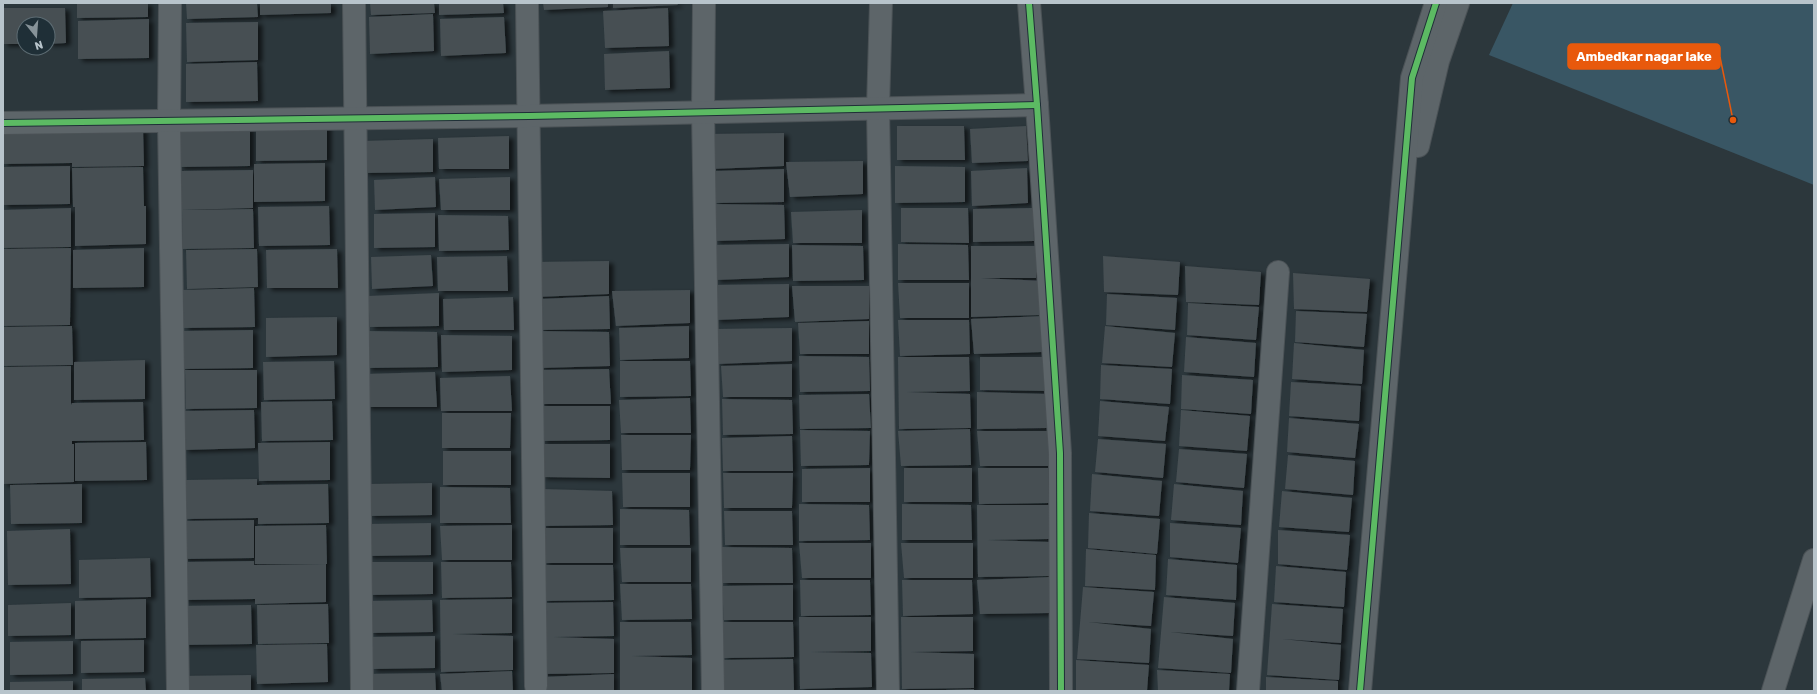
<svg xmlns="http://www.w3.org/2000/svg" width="1817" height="694" font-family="Rubik,sans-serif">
<defs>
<filter id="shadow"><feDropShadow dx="4.5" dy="2.5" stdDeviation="2" flood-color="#0009"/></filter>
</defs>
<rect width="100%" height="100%" fill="#2c373c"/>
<path fill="#395664" d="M1513,3H1814V185L1489,55Z"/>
<g fill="#464f53" filter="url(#shadow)">
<path d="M77,3H148V17L77,18Z"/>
<path d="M186,3H257L258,17L187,19Z"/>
<path d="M260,3H331V13L260,15Z"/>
<path d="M370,3H434L435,13L371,15Z"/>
<path d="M439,3H503L504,13L439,15Z"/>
<path d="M543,3H608V7L544,10Z"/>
<path d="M613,3H677L678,5L613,8Z"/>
<path d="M3,8H65L66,43L48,44V24H24V44H3Z"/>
<path d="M668,8L669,46L605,48L603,11Z"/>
<path d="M433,14L434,51L370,54L369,17Z"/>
<path d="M504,17L506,53L441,56L440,19Z"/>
<path d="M149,19V58L78,59V21Z"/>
<path d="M258,22V60L187,62L186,23Z"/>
<path d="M669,51L670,88L605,90L604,54Z"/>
<path d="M257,62L258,101L186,102V64Z"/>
<path d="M256,122H327V160L256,161Z"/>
<path d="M3,125L143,128L144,166L72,167V163L3,164Z"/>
<path d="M897,126H964L965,160H897Z"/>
<path d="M1026,126L1028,161L972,163L970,129Z"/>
<path d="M250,127V166L179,167V129Z"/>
<path d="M784,133V166L711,169L707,134Z"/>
<path d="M509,136V169H439L438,138Z"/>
<path d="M433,139V172L364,173L362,141Z"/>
<path d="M863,161V194L790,197L786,162Z"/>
<path d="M325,163V201L254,202V164Z"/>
<path d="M70,166V204L3,205V167Z"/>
<path d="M895,166L965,167V202L895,203Z"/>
<path d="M143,167L144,206H146V244L75,246V207H73L72,168Z"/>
<path d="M1027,168L1028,203L972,206L971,171Z"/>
<path d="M784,169V202L715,203L713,171Z"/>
<path d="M253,170V208L182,210L181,171Z"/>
<path d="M435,177L436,207L375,210L374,180Z"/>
<path d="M510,177V210H441L439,179Z"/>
<path d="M714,204L784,205L785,239L715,241Z"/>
<path d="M329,206L330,245L259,246L258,207Z"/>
<path d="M71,208V247L3,248V210Z"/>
<path d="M901,208H968L969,243L901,242Z"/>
<path d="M1033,208L1034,241L973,242V209Z"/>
<path d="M253,209L254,248L183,249L182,210Z"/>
<path d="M862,210V243H793L791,212Z"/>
<path d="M435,213V247L374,248V214Z"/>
<path d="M438,215L508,216L509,250L439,251Z"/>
<path d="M789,244V277L716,280L711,245Z"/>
<path d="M898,244L968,245L969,280H898Z"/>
<path d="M792,245L863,246L864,280L793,281Z"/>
<path d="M971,246H1036V278H981L1043,281V315L971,317Z"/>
<path d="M71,248L70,325L3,326V249Z"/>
<path d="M144,248V287L73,288V250Z"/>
<path d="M257,249L258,287L187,289L186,250Z"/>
<path d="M337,249L338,288H267L266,250Z"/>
<path d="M431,255L433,286L372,289L371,257Z"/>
<path d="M507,256L508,291H438L437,257Z"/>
<path d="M1103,256L1180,262L1178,295L1104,292Z"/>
<path d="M609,261V294L536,297L532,262Z"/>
<path d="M1185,266L1261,272L1259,305L1186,302Z"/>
<path d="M1293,273L1370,279L1367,312L1294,309Z"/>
<path d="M898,283H969V318H900Z"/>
<path d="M789,284V317L716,320L712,285Z"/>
<path d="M792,286H869V319L795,322Z"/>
<path d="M254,288L255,327L184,328L183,290Z"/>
<path d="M690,290V323L616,326L612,291Z"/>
<path d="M439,293V326L370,327L368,296Z"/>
<path d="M1107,294L1177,298L1175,330L1106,325Z"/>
<path d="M609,296L610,329L540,330L539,299Z"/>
<path d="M513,297L514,330H444L443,299Z"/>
<path d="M1188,303L1259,307L1256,340L1187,335Z"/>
<path d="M1296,311L1367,314L1364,347L1295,342Z"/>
<path d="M1043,316V352L974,354L971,319Z"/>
<path d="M337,317V355L266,357V318Z"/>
<path d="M898,320H969L970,354L900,356Z"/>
<path d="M869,321V354H800L798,323Z"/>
<path d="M72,326L73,365L3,366V327Z"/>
<path d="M689,326V358L620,360L619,328Z"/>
<path d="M1105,326L1175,333L1172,367L1102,363Z"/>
<path d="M792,328V361L718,364L715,329Z"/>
<path d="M253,330V368L182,369V331Z"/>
<path d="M367,331L437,332L438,367L367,368Z"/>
<path d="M539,331L609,332L610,366L540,368Z"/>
<path d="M441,335L512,336V370L442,372Z"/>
<path d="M1186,337L1256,343L1254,377L1184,372Z"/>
<path d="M1294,343L1364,350L1362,384L1292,379Z"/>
<path d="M799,356L869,357L870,391L800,392Z"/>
<path d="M898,357H969L970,391L907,392L970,394L971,428L899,429Z"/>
<path d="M980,357H1048V391L980,390Z"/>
<path d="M145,360V399L74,400V362Z"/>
<path d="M334,361L335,399L264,400L263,362Z"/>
<path d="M620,361H690L691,396L620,397Z"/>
<path d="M792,364V397H723L721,366Z"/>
<path d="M1101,365L1172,369L1170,404L1100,399Z"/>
<path d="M71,366V405L72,403L143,402L144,440L72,441V444H74V482L3,484V367Z"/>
<path d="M609,369L611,404H540L539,370Z"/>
<path d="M185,370H257V408L186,409Z"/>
<path d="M435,372L437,407H366L365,374Z"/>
<path d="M1182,375L1253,380L1251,414L1181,409Z"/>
<path d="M510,376L512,411H441L440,378Z"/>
<path d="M1291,382L1361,386L1359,421L1289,416Z"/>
<path d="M977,392L1047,394L1048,428L977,429Z"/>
<path d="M869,394L871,428L800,429L799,395Z"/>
<path d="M690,398L691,433H621L619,400Z"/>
<path d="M722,399L792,400L793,434L723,435Z"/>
<path d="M332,401L333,440L262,441L261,402Z"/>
<path d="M1100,401L1169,407L1165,441L1098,436Z"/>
<path d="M541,406H610V440L542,441Z"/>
<path d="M254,410L255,448L184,450L183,411Z"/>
<path d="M1181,410L1250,416L1247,451L1179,446Z"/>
<path d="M442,413H511L510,448H442Z"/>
<path d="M1289,418L1359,424L1355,458L1287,452Z"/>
<path d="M970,429L971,465L901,466L898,431Z"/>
<path d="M800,430L870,431L869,465L801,466Z"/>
<path d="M977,431H1049V466H980Z"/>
<path d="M621,435H691L690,470H622Z"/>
<path d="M792,436L793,471H723L722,438Z"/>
<path d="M1098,439L1166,444L1163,478L1095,472Z"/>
<path d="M146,442L147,480L75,481V443Z"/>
<path d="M330,442V480L259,481L258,443Z"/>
<path d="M542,444H610V478L542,477Z"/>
<path d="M1179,449L1247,454L1244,488L1176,482Z"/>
<rect x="443" y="451" width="68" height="34"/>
<path d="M1288,455L1355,461L1353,495L1285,489Z"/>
<path d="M870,468V502H802V469Z"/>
<rect x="904" y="468" width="68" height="34"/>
<path d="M978,468H1048L1049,503L979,504Z"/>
<path d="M622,473H690V507H623Z"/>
<path d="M723,473H793L792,508H724Z"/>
<path d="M1092,474L1162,481L1159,516L1090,511Z"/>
<path d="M257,479V485L328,484L329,523L258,524V518L186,519V480Z"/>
<path d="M432,483V515L369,516V484Z"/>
<path d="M82,484V523L11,524L10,485Z"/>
<path d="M1174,484L1243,491L1241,525L1171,520Z"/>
<path d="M440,487L510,488L511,523H440Z"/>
<path d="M542,489L612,491L613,525L542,526Z"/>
<path d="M1282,491L1352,498L1349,532L1279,527Z"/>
<path d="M799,504L869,505L870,540L799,541Z"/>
<path d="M902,504L971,505L972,540H902Z"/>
<path d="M977,505H1049V539L987,540L1050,542V576L978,577Z"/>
<path d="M620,509L689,510L690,545H620Z"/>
<path d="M724,511H792L793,545H725Z"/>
<path d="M1089,513L1160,519L1157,554L1088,548Z"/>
<path d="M254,520V558L183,559V521Z"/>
<path d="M431,523V555L368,556V524Z"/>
<path d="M1170,523L1241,528L1238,563L1170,557Z"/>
<path d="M326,525L327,564H255V526Z"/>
<path d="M512,525V560H442L440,526Z"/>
<path d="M542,528H613V563H544Z"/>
<path d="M70,529L71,584L8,585L7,531Z"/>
<path d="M1278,530L1350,535L1347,570L1278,564Z"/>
<path d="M799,543H871V578H802Z"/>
<path d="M901,543H973V578H904Z"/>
<path d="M722,547L792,548L793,583H722Z"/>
<path d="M620,548H691V582H622Z"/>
<path d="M1086,549L1156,555L1155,590L1085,586Z"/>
<path d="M150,558L151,597L79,598V560Z"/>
<path d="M1168,559L1237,565L1236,600L1166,595Z"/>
<path d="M254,561V565L326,564V602L255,604V599L184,600L183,562Z"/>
<path d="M369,562H433V594L369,595Z"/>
<path d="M441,562H511L512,597L442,598Z"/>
<path d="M542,565H613L614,600L544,601Z"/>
<path d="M1276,566L1346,572L1344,607L1274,602Z"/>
<path d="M1050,577V613L980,614L977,580Z"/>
<path d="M800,580H870L871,615L801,616Z"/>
<path d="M902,580H972L973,614L903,616Z"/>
<path d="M620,584H691L692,619L622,620Z"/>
<path d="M793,585V620H724L722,586Z"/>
<path d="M1083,587L1154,592L1151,626L1088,622L1151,629L1149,663L1077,659Z"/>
<path d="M1164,597L1235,603L1233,636L1170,632L1233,639L1231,673L1158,668Z"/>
<path d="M146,599V638L75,639V601Z"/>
<path d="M512,599V633L453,634L513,636V670L441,672L440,600Z"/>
<path d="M432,600L433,632L370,633L369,601Z"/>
<path d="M613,602L614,636L554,637L614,639V673L542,674V603Z"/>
<path d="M71,603V635L8,636V605Z"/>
<path d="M328,604L329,643L258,644L257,605Z"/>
<path d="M1272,604L1343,609L1341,643L1282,639L1341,645L1339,680L1267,675Z"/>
<path d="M251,605L252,644L181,645L180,606Z"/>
<path d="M799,617H871V651L811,652L871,653L872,687L800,689Z"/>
<path d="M901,617H973V651L911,652L974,654V688L902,689Z"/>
<path d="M620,622H691L692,655L632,656L692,658V691H620Z"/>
<path d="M722,622H793L794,657L724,658Z"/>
<path d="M435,636V668L372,669V637Z"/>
<path d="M144,640V672L81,673V641Z"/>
<path d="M73,641V674L10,675V642Z"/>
<path d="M327,644L328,682L257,684L256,645Z"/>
<path d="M793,659L794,691H721L722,660Z"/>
<path d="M1076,660L1149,665L1147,691H1076Z"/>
<path d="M1157,670L1230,674L1229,691H1158Z"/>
<path d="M512,671L513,691H442L440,674Z"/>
<path d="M435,673L436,691H365L364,674Z"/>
<path d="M614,674V691H543L542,677Z"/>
<path d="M251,675V691H180L179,676Z"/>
<path d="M1266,677L1338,681V691H1266Z"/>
<path d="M145,678L146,691H82V679Z"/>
<path d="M73,681V691H10V682Z"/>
<path d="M974,689V691H945V690Z"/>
</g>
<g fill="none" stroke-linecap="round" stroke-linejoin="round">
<g stroke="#4b5256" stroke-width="24">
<g id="minor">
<path d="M170,3L169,121L178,691"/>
<path d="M354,3L362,691"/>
<path d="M527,3L536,686"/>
<path d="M704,3L703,112L713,691"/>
<path d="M881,3L878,108L888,691"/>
<path d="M1029,3L1037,105L1060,453L1061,691"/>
<path d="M3,123L529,116L1037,105"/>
<path d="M1418,146L1438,61L1458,3"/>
<path d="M1248,691L1278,272"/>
<path d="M1360,691L1412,78L1436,3"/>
<path d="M1773,691L1814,560"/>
</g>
</g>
<use href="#minor" stroke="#5d6569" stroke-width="22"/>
<g stroke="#1f2f37" stroke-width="8">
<g id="cycleway">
<path d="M1029,3L1037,105L1060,453L1061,691"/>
<path d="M3,123L529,116L1037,105"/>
<path d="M1360,691L1412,78L1436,3"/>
</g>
</g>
<use href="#cycleway" stroke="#5cba63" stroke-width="6"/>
</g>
<path fill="none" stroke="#e8590c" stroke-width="1.5" d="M1733 120L1720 57"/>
<circle fill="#e8590c" stroke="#1f2f37" stroke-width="1.5" cx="1733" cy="120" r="4"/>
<rect fill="#e8590c" stroke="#e8590c" stroke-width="1.5" x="1568" y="44" width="152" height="25" rx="4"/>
<g font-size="13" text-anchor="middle" font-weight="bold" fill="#fff">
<text x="1644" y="61">Ambedkar nagar lake</text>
</g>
<rect width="1817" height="694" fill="none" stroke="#b8c4cb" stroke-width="8"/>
<g transform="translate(36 36) rotate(163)"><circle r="19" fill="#1f2f37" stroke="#5c6b72"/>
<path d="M0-3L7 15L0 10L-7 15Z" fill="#879399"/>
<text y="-6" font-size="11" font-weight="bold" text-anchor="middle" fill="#b8c4cb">N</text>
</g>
</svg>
